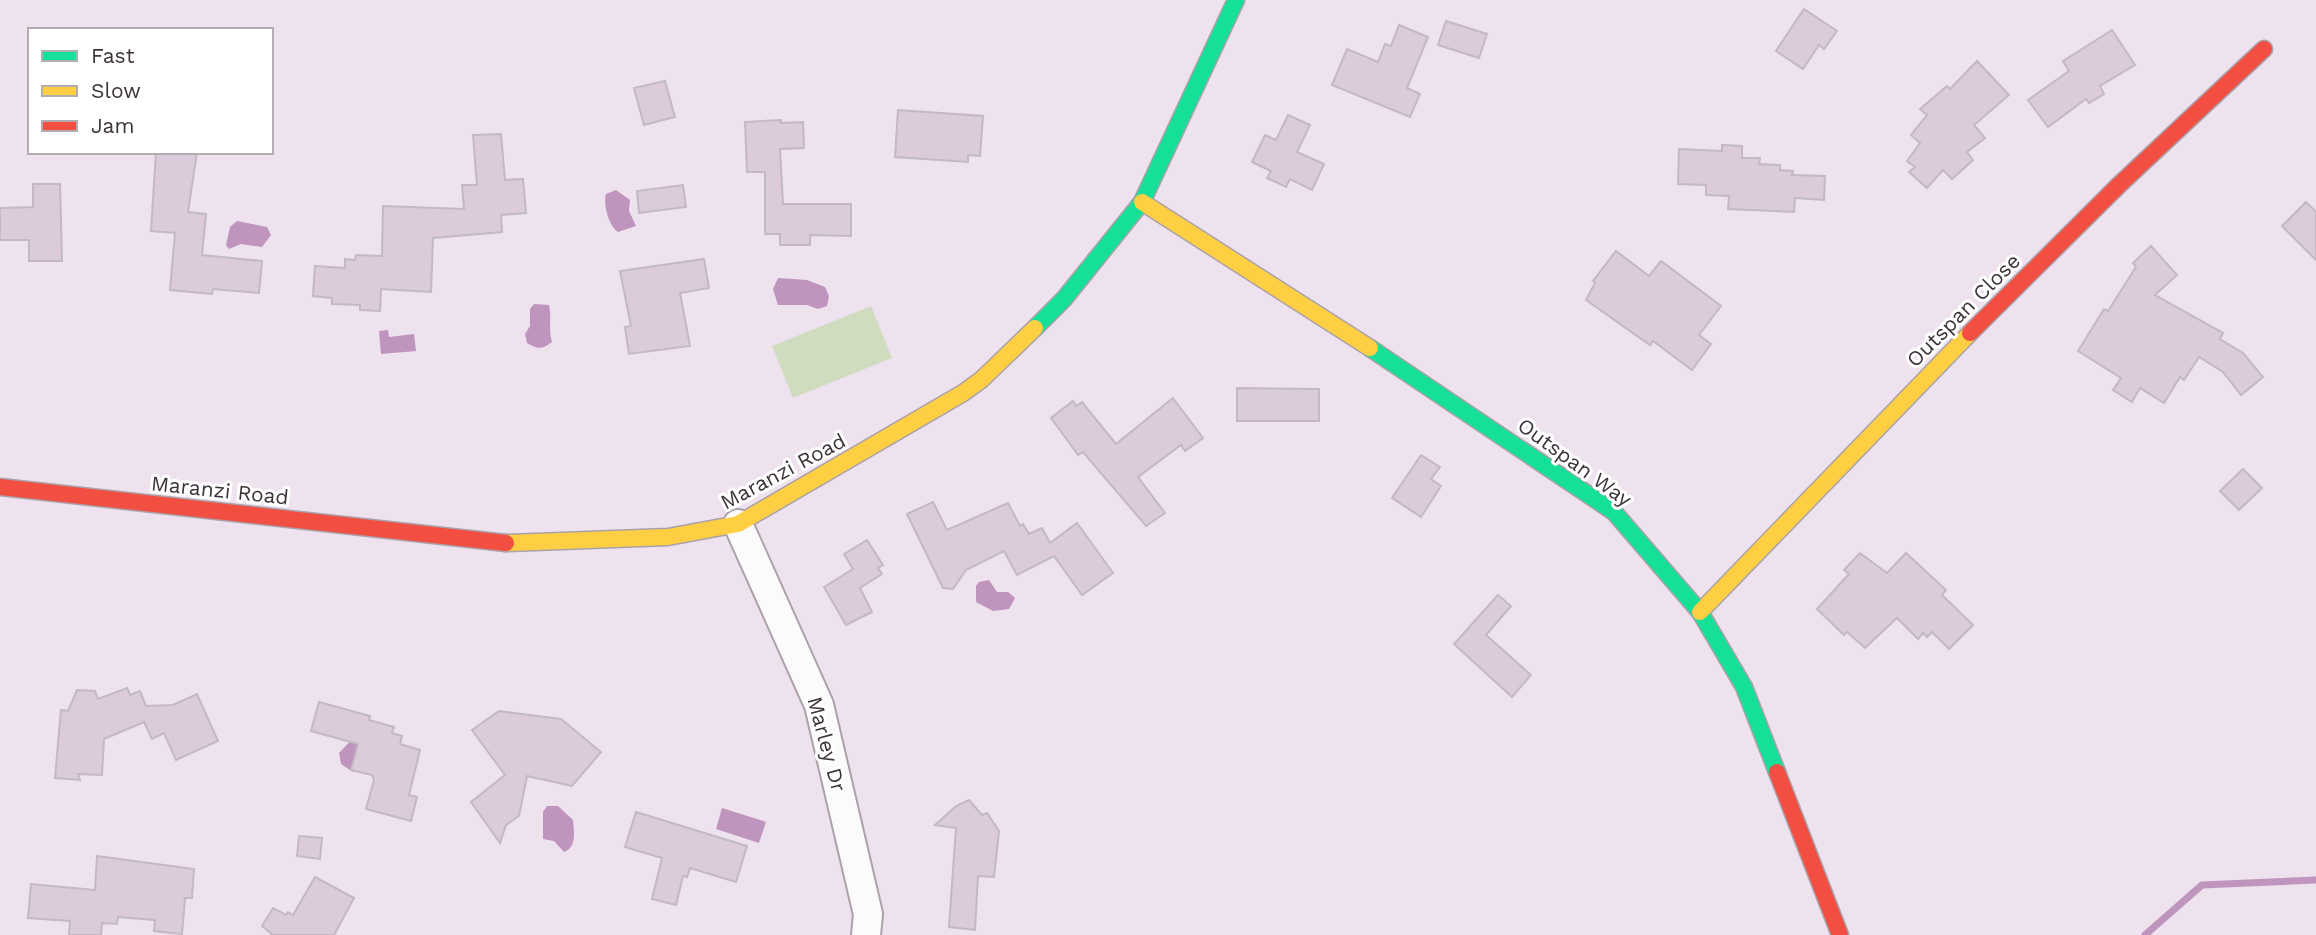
<svg xmlns="http://www.w3.org/2000/svg" width="2316" height="935" font-family="'Work Sans',sans-serif">
<rect width="100%" height="100%" fill="#ede2ed"/>
<path fill="#d0dcc0" d="M871,306L892,358L793,398L772,346Z"/>
<g fill="#bf94bd">
<path d="M616,190L630,200L629,211L636,226L618,232C609,226 603,205 606,194Z"/>
<path d="M237,221L267,227L271,235L262,247L241,244L229,249L226,245L230,227Z"/>
<path d="M778,278L807,280L825,287L829,296L827,306L818,309L807,305H778L773,289Z"/>
<path d="M534,304L549,305C552,317 548,329 552,342C543,349 538,350 527,343L525,334L530,326V309Z"/>
<path d="M388,330L389,337L414,334L416,351L381,354L379,331Z"/>
<path d="M989,580L997,592H1008L1015,598L1009,609L993,611L976,602V586L979,582Z"/>
<path d="M361,730V770L353,772L341,764L339,753Z"/>
<path d="M547,806H558L573,820C574,833 577,847 564,852L554,841L543,839V812Z"/>
<path d="M722,808L766,822L759,843L716,829Z"/>
</g>
<g fill="none" stroke-linecap="round" stroke-linejoin="round">
<path stroke="#bf94bd" stroke-width="7" d="M2145,935L2202,885L2316,880"/>
</g>
<g fill="#dbcbdb" stroke="#c2b9c2" stroke-width="2">
<path d="M1804,9L1837,31L1824,49L1819,45L1803,69L1776,51Z"/>
<path d="M1446,21L1487,34L1479,58L1438,45Z"/>
<path d="M1399,25L1428,37L1407,88L1420,94L1410,117L1332,85L1347,49L1378,62L1385,44L1391,46Z"/>
<path d="M2112,30L2135,65L2100,86L2104,94L2089,103L2086,99L2048,127L2028,100L2069,71L2063,61Z"/>
<path d="M1977,61L2009,95L1974,125L1985,138L1967,152L1973,160L1952,179L1943,170L1927,188L1909,172L1915,167L1907,161L1920,143L1911,135L1927,115L1920,109L1947,86L1950,89Z"/>
<path d="M665,81L675,117L644,125L634,88Z"/>
<path d="M898,110L983,116L980,156L968,155V162L895,157Z"/>
<path d="M1288,115L1310,125L1297,152L1324,164L1312,190L1290,179L1286,187L1267,178L1271,171L1252,162L1265,135L1276,140Z"/>
<path d="M781,120V123L803,122L804,148L780,149L783,204H851V236L810,235V245H780V234H765V172H747L745,122Z"/>
<path d="M501,134L505,180L523,179L526,213L501,215L502,232L433,238L431,292L381,289L380,311L360,310V305L332,304V298L313,296L315,266L345,268V259L355,260L356,255L382,256L383,206L464,209L462,185H477L473,135Z"/>
<path d="M1722,145L1742,146V158H1760L1759,164L1780,165V170L1793,171L1792,175L1825,176L1824,200L1795,198L1794,212L1728,209L1729,196L1706,195V185L1678,184L1679,149L1722,151Z"/>
<path d="M156,152H197L188,212L206,214L202,255L262,261L259,293L213,289L212,294L170,290L175,233L151,231Z"/>
<path d="M33,184H60L62,261H29V240H0V208L33,207Z"/>
<path d="M683,185L686,207L639,213L637,191Z"/>
<path d="M2306,202L2316,212V260L2282,226Z"/>
<path d="M2151,246L2177,275L2155,295L2223,333L2220,339L2243,353L2263,377L2241,395L2223,372L2199,357L2184,380L2180,377L2164,403L2140,388L2132,402L2113,390L2121,378L2078,351L2104,309L2108,311L2136,267L2133,263Z"/>
<path d="M1616,251L1649,276L1661,261L1721,306L1699,335L1711,344L1692,370L1653,341L1650,345L1586,300L1595,283L1593,281Z"/>
<path d="M704,259L709,288L680,293L690,346L629,354L625,327L631,326L620,271Z"/>
<path d="M1237,388L1319,389V421H1237Z"/>
<path d="M1173,398L1203,438L1185,451L1181,445L1138,477L1165,513L1146,526L1083,452L1078,455L1051,418L1073,401L1076,406L1082,402L1116,444Z"/>
<path d="M1421,455L1440,467L1431,479L1441,486L1421,517L1392,498Z"/>
<path d="M2243,469L2262,488L2239,510L2220,491Z"/>
<path d="M933,502L947,530L1008,503L1020,526L1023,524L1029,534L1042,528L1050,543L1077,523L1113,573L1082,595L1054,556L1017,575L1004,551L966,570L953,589L943,588L907,514Z"/>
<path d="M867,540L883,565L878,568L882,574L860,588L872,612L846,625L824,587L853,569L844,554Z"/>
<path d="M1860,553L1887,573L1906,553L1946,590L1942,595L1973,625L1949,649L1932,632L1927,637L1923,633L1918,639L1897,618L1865,648L1847,632L1844,635L1817,609L1849,574L1844,570Z"/>
<path d="M1498,595L1511,606L1486,635L1531,675L1512,697L1454,644Z"/>
<path d="M127,688L130,695L140,691L146,706L173,705L197,694L218,741L176,760L164,733L152,739L144,722L104,739L102,775L78,774L80,780L55,778L61,710L68,711L77,690L95,691L98,699Z"/>
<path d="M319,702L370,716L369,720L394,727L392,733L402,736L400,744L420,750L409,795L417,797L411,821L366,809L374,780L372,775L351,770L358,744L311,731Z"/>
<path d="M499,711L561,719L601,752L572,786L527,776L519,816L506,825L500,843L471,802L505,775L472,730Z"/>
<path d="M969,800L982,815L987,813L999,831L994,877L978,876L975,930L949,927L956,828L935,825L956,806Z"/>
<path d="M636,812L747,846L736,882L690,868L687,877L683,876L676,905L652,899L662,858L625,847Z"/>
<path d="M299,836L322,838L320,859L297,856Z"/>
<path d="M97,856L194,869L192,898H185L182,934L154,931L155,920L118,917L117,924L102,923L101,935H69L70,921L28,918L31,884L95,890Z"/>
<path d="M315,877L354,898L334,935H273L262,926L273,908L286,915L288,912L293,915Z"/>
</g>
<g fill="none" stroke-linecap="round" stroke-linejoin="round">
<g stroke="#aaa1a9" stroke-width="32">
<path id="street" d="M738,524L819,705L868,914L866,935"/>
</g>
<g stroke="#aaa1a9" stroke-width="19">
<g id="fast">
<path d="M1035,328L1064,299L1142,202L1236,0"/>
<path d="M1370,348L1614,512L1700,612L1744,687L1777,772"/>
</g>
</g>
<g stroke="#aaa1a9" stroke-width="19">
<g id="slow">
<path d="M1142,202L1370,348"/>
<path d="M506,543L668,537L738,524L963,393L981,380L1035,328"/>
<path d="M1700,612L1970,333"/>
</g>
</g>
<g stroke="#aaa1a9" stroke-width="19">
<g id="jam">
<path d="M1970,333L2119,185L2264,49"/>
<path d="M0,487L506,543"/>
<path d="M1777,772L1840,935"/>
</g>
</g>
<use href="#street" stroke="#fcfbfc" stroke-width="28"/>
<use href="#fast" stroke="#16e098" stroke-width="16"/>
<use href="#slow" stroke="#ffcf43" stroke-width="16"/>
<use href="#jam" stroke="#f24e42" stroke-width="16"/>
</g>
<g text-anchor="middle" dominant-baseline="central" stroke-width="6" stroke-linejoin="round" paint-order="stroke">
<g font-size="21" fill="#3c333b" stroke="#fff">
<text transform="translate(1963 310) rotate(-45)">Outspan Close</text>
<text transform="translate(1575 462) rotate(36)">Outspan Way</text>
<text transform="translate(783 471) rotate(-28)">Maranzi Road</text>
<text transform="translate(220 490) rotate(6)">Maranzi Road</text>
<text transform="translate(827 744) rotate(75)">Marley Dr</text>
</g>
</g>
<rect x="28" y="28" width="245" height="126" fill="#ffffff" stroke="#b1adb1" stroke-width="2"/>
<rect x="42" y="51" width="35" height="10" fill="#16e098" stroke="#b1adb1" stroke-width="2"/>
<text x="91" y="63" font-size="21" fill="#3c333b">Fast</text>
<rect x="42" y="86" width="35" height="10" fill="#ffcf43" stroke="#b1adb1" stroke-width="2"/>
<text x="91" y="98" font-size="21" fill="#3c333b">Slow</text>
<rect x="42" y="121" width="35" height="10" fill="#f24e42" stroke="#b1adb1" stroke-width="2"/>
<text x="91" y="133" font-size="21" fill="#3c333b">Jam</text>
</svg>
